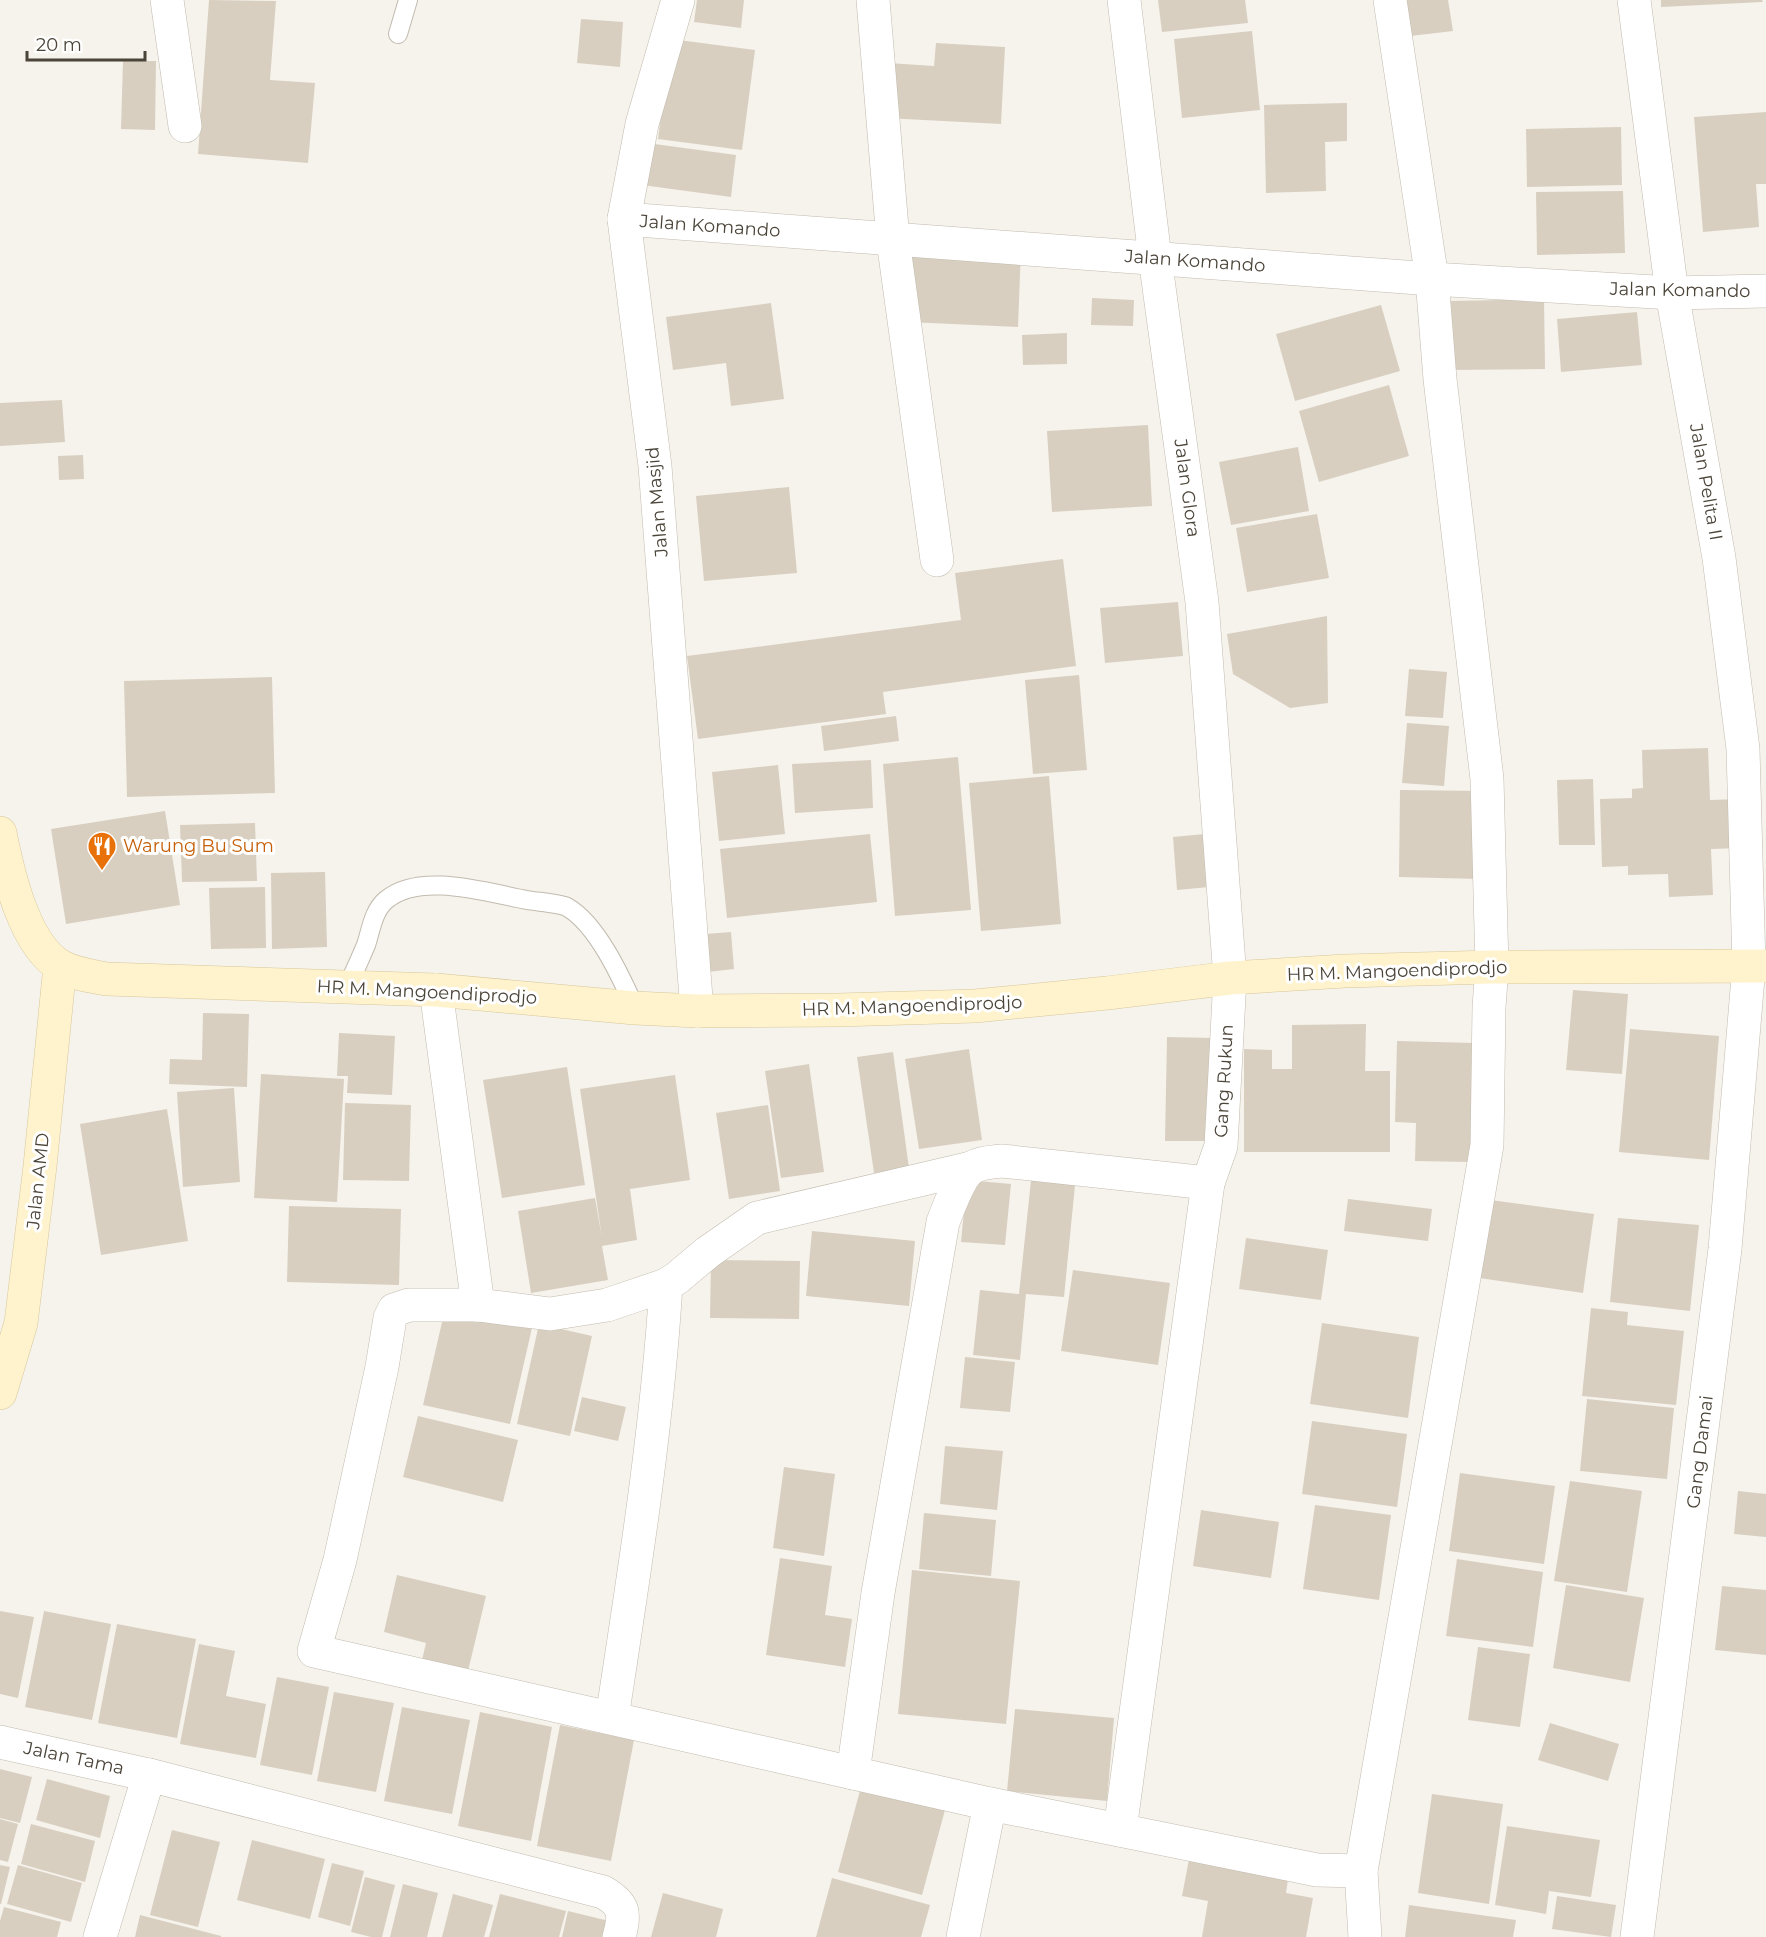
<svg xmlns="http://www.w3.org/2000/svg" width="1766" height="1937" font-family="Montserrat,sans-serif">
<rect width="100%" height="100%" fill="#f6f3ec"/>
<g fill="#d8cfc1">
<path d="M209,0L276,1L270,80L315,83L308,163L198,154Z"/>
<path d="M697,0H744L741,28L694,22Z"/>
<path d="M1158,0H1245L1248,23L1162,32Z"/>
<path d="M1397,0H1448L1453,31L1402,37Z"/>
<path d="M1661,0H1762L1763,2L1661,7Z"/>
<path d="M581,19L623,22L620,67L577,63Z"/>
<path d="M1252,31L1260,110L1182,118L1174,39Z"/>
<path d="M671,39L755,50L742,150L658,139Z"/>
<path d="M936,43L1005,47L1001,124L885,118L888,63L934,66Z"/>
<path d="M123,61H156L155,130L121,129Z"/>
<path d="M1347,103V141L1325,142L1326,191L1266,193L1264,105Z"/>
<path d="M1766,112V184H1756L1759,227L1703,232L1694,117Z"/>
<path d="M1621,127L1622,185L1527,187L1526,129Z"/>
<path d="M647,143L736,155L731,197L642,185Z"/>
<path d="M1623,191L1625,253L1537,255L1536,192Z"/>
<path d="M912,244L1021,249L1018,327L908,322Z"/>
<path d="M1092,298L1134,300L1133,326L1091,325Z"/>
<path d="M1544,299L1545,369L1452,370L1451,301Z"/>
<path d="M771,303L784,399L731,406L726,363L673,370L666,317Z"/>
<path d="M1381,305L1400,371L1295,401L1276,334Z"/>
<path d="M1637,312L1642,365L1561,372L1557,319Z"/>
<path d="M1067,333V364L1023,365L1022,335Z"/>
<path d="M1389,385L1409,456L1319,482L1299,411Z"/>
<path d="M62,400L65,442L0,446V403Z"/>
<path d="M1148,425L1152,506L1052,512L1047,431Z"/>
<path d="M1298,447L1309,511L1231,525L1219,462Z"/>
<path d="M83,455L84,479L59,480L58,456Z"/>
<path d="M789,487L797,573L704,581L696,496Z"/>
<path d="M1317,514L1329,578L1247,592L1236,528Z"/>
<path d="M1063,559L1076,666L883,692L886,714L698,739L687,656L961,620L955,573Z"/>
<path d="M1178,602L1183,656L1105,663L1100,608Z"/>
<path d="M1327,616L1328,703L1290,708L1233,674L1227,634Z"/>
<path d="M1409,669L1447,672L1443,718L1405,716Z"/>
<path d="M1079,675L1087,770L1033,774L1025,680Z"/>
<path d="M272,677L275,793L127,797L124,681Z"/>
<path d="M896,716L899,741L824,751L821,726Z"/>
<path d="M1407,723L1449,726L1444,786L1402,783Z"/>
<path d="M1708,748L1710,800L1739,799L1741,848L1711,849L1713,895L1669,897L1668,874L1628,875V866L1602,867L1600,799L1632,798V789L1643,788L1642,750Z"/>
<path d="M958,757L971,910L895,916L883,764Z"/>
<path d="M871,760L873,808L795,813L792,764Z"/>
<path d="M778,765L785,834L719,841L712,772Z"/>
<path d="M1049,776L1061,924L981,931L969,783Z"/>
<path d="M1593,779L1595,845H1559L1557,780Z"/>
<path d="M1400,790L1483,791L1481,879L1399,877Z"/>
<path d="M165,811L180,905L66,924L51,829Z"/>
<path d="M255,823L257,881L182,882L180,825Z"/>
<path d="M870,834L877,902L727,918L720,849Z"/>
<path d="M1205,834L1209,887L1177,890L1173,837Z"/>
<path d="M325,872L327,947L272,949L271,873Z"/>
<path d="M265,887L266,948L211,949L209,888Z"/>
<path d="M731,932L734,969L708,972L705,934Z"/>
<path d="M1573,990L1628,994L1622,1074L1566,1070Z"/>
<path d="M203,1013L249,1014L247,1087L169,1084L170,1059L202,1060Z"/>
<path d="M1366,1024L1365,1071H1390V1152H1244V1049L1272,1050V1069H1292V1025Z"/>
<path d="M1630,1029L1719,1036L1709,1160L1619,1152Z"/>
<path d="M339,1033L395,1036L392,1095L347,1093L348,1076H337Z"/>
<path d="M1167,1037L1213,1038L1211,1141H1165Z"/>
<path d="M1397,1041L1474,1043L1471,1162L1415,1161L1416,1123L1395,1122Z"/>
<path d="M969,1049L982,1140L919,1149L905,1059Z"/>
<path d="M893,1052L909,1168L874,1173L857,1057Z"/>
<path d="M809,1064L824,1172L781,1178L765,1071Z"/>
<path d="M567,1067L585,1185L502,1198L483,1080Z"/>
<path d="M261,1074L344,1079L337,1202L254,1198Z"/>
<path d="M675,1075L690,1180L630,1189L637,1240L602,1246L608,1280L531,1293L518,1211L595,1198L602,1238L580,1089Z"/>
<path d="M234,1088L240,1182L183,1187L177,1092Z"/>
<path d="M345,1103L411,1105L409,1181L343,1180Z"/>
<path d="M768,1105L780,1191L729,1199L716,1113Z"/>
<path d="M167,1109L188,1241L101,1255L80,1124Z"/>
<path d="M1032,1171L1076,1175L1064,1297L1026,1294L1020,1360L973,1355L980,1290L1019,1294Z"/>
<path d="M967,1180L1011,1184L1005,1245L961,1242Z"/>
<path d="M1348,1199L1432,1209L1428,1241L1344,1231Z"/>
<path d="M1490,1200L1594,1214L1583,1293L1479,1278Z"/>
<path d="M289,1206L401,1209L399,1285L287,1282Z"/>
<path d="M1618,1218L1699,1225L1690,1311L1610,1302Z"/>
<path d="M812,1231L915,1241L909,1306L806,1296Z"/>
<path d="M1246,1238L1328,1250L1321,1300L1239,1289Z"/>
<path d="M711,1260L800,1261L799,1319L710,1318Z"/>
<path d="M1073,1270L1170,1283L1158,1365L1061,1351Z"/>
<path d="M1591,1308L1628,1312L1627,1325L1684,1331L1676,1405L1582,1396Z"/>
<path d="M445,1309L532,1328L510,1424L423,1405Z"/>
<path d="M1322,1323L1419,1337L1408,1418L1310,1404Z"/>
<path d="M539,1324L592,1336L570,1436L517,1424Z"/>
<path d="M965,1357L1015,1362L1010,1412L960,1408Z"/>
<path d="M582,1397L626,1407L618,1441L574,1431Z"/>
<path d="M1587,1399L1674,1408L1667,1479L1580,1471Z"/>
<path d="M418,1416L518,1440L503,1502L403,1477Z"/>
<path d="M1312,1421L1407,1434L1397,1507L1302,1494Z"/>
<path d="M945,1446L1003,1451L997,1510L940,1504Z"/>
<path d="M784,1467L835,1474L824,1556L773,1548Z"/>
<path d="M1460,1473L1555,1486L1544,1564L1449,1551Z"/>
<path d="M1570,1481L1642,1491L1627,1592L1554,1581Z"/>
<path d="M1738,1491L1766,1494V1537L1734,1534Z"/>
<path d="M1315,1505L1391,1515L1379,1600L1303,1589Z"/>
<path d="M1201,1510L1279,1522L1271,1578L1193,1566Z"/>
<path d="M924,1513L996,1520L991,1576L919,1569Z"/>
<path d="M780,1558L832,1566L825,1615L852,1619L845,1667L766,1655Z"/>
<path d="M1457,1559L1543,1572L1533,1647L1446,1636Z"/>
<path d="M912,1570L1020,1581L1006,1724L898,1714Z"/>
<path d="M397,1575L486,1596L468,1671L422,1660L426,1643L384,1632Z"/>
<path d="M1566,1585L1644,1598L1630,1682L1553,1668Z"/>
<path d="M1722,1586L1766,1590V1655L1715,1650Z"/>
<path d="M0,1611L34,1617L18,1698L0,1694Z"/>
<path d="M44,1611L111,1624L92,1720L25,1707Z"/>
<path d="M117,1624L196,1639L177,1738L98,1723Z"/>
<path d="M199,1644L235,1651L226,1696L266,1704L256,1758L180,1744Z"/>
<path d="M1478,1647L1530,1654L1520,1727L1468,1720Z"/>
<path d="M277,1677L329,1687L312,1775L260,1765Z"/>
<path d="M334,1692L394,1703L376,1792L317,1781Z"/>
<path d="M402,1707L470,1720L452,1814L384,1801Z"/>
<path d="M1015,1709L1114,1718L1107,1801L1007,1791Z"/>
<path d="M480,1712L552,1727L531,1841L458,1826Z"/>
<path d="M1550,1723L1619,1744L1608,1781L1538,1760Z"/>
<path d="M560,1725L634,1740L611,1861L537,1846Z"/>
<path d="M0,1769L32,1777L20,1823L0,1818Z"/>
<path d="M47,1779L110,1796L100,1838L36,1820Z"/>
<path d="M861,1787L945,1810L922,1895L838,1872Z"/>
<path d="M1432,1794L1503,1804L1489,1904L1418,1893Z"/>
<path d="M0,1819L18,1824L8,1862L0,1860Z"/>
<path d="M31,1824L95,1841L85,1882L21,1864Z"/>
<path d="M1507,1826L1600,1840L1591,1897L1549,1891L1546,1914L1495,1905Z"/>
<path d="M172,1830L220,1842L198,1927L150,1915Z"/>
<path d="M252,1840L325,1859L310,1919L237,1900Z"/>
<path d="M1190,1854L1289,1872L1286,1893L1313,1898L1306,1937H1202L1208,1901L1182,1896Z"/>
<path d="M332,1863L364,1871L350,1926L318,1917Z"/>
<path d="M0,1865L10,1867L1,1904H0Z"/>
<path d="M18,1865L82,1883L71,1922L7,1904Z"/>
<path d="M365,1877L395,1885L382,1937H371L351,1932Z"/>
<path d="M832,1878L930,1905L921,1937H816Z"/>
<path d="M403,1884L438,1893L427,1937H390Z"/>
<path d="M663,1893L723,1909L716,1937H651Z"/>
<path d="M453,1894L493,1905L484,1937H442Z"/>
<path d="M500,1894L566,1911L559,1937H489Z"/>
<path d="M1557,1896L1616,1905L1611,1937L1552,1929Z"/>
<path d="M1409,1905L1516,1920L1513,1937H1405Z"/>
<path d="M4,1907L61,1922L57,1937H0V1921Z"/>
<path d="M568,1911L609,1921L605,1937H562Z"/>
<path d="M140,1915L221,1936V1937H135Z"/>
</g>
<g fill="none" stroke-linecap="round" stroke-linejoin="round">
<g stroke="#c2bbae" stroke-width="20">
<g id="lane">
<path d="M398,34L408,0"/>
<path d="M347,987C354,973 360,959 366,945C371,930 373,911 386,900C420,871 488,893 527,900C538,902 559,903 567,907C597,924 621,977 635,1008"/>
</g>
</g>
<g stroke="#c2bbae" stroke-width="34">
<g id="street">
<path d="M167,0L185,126"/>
<path d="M678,0L642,124L624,219L655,466L697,1011"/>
<path d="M873,0L893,240L937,560"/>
<path d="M1634,0L1672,293L1719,558L1743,749L1749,966L1725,1249L1637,1937"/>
<path d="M624,219L1432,279L1672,293L1766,291"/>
<path d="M436,990L478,1305"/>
<path d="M1208,1183L1002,1161C993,1162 982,1162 973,1167C961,1174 948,1209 943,1222L878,1593L853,1773L990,1804L1317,1870L1361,1871"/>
<path d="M666,1285L607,1305L550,1314L478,1305H409L394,1310L390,1318L382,1367L340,1560L314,1651L853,1773"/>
<path d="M612,1718C634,1574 657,1430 666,1285L677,1278L708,1252L757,1218L971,1168"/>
<path d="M0,1742L149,1775L603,1892C624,1904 626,1913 619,1937"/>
<path d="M1120,1830L1208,1183L1221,1146L1230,978L1202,602L1155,258L1124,0"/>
<path d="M100,1937L149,1775"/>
<path d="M963,1937L990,1804"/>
<path d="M1365,1937L1361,1871L1487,1145L1489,1007L1492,967L1487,779L1440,379L1432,279L1390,0"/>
</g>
</g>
<g stroke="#d6c79b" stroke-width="34">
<g id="secondary">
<path d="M0,833C8,873 24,946 62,967C75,974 91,976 107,979L436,990L635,1008L697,1011L838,1010L975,1006L1107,993L1230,978L1345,971L1492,967L1766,966"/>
<path d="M0,1393L21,1323L40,1166L60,966"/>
</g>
</g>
<use href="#lane" stroke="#fff" stroke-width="18"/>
<use href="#street" stroke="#fff" stroke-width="33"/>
<use href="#secondary" stroke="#fff3cd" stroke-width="33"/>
</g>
<defs>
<g id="restaurant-pin" transform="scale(1.5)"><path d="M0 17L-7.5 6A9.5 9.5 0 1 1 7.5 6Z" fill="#e8710a" stroke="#fff"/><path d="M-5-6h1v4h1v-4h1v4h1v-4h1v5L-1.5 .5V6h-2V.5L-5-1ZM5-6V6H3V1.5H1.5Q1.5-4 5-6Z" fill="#fff"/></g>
</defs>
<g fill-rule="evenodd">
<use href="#restaurant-pin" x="102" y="846"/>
</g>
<g text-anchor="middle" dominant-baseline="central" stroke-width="6" stroke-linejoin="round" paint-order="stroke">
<g font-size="18" fill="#4b4439" stroke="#fff">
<text transform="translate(710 226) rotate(4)">Jalan Komando</text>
<text transform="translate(1195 261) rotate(4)">Jalan Komando</text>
<text transform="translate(1680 290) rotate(1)">Jalan Komando</text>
<text transform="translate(1706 482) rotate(80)">Jalan Pelita II</text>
<text transform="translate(1187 488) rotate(82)">Jalan Glora</text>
<text transform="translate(657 502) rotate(-95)">Jalan Masjid</text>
<text transform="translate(1397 971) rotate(-2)">HR M. Mangoendiprodjo</text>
<text transform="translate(427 992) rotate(3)">HR M. Mangoendiprodjo</text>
<text transform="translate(912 1006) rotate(-2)">HR M. Mangoendiprodjo</text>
<text transform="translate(1224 1081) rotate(-87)">Gang Rukun</text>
<text transform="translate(38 1181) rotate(-84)">Jalan AMD</text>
<text transform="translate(1700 1452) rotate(-83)">Gang Damai</text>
<text transform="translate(74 1758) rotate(12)">Jalan Tama</text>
</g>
<g font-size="18" fill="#c56008" stroke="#fff" text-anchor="start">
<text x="123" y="846">Warung Bu Sum</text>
</g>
</g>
<path d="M27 51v9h118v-9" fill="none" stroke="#4b4439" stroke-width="3"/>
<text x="36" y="51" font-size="18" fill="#4b4439" stroke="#ffffff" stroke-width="4.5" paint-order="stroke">20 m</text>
</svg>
